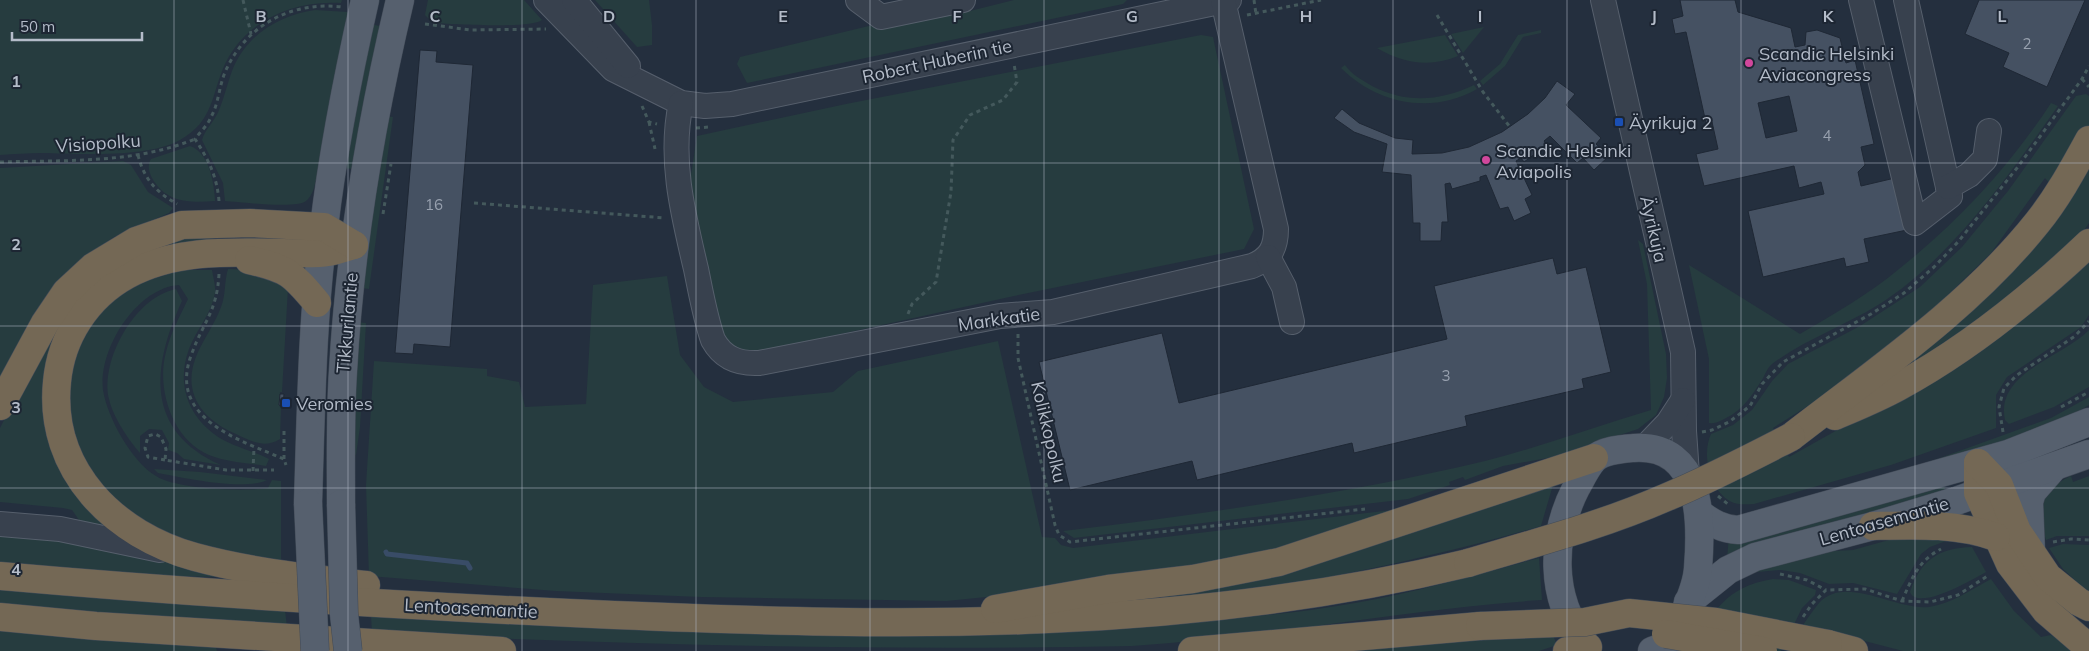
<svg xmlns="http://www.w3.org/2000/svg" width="2089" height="651" font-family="Mulish,sans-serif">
<rect width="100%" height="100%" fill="#242f3e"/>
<g fill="#263c3f">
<path d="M0,0H342L341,3C294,0 246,20 225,64C211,95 214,121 180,140C149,158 78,154 42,153C28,153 14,154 0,155Z"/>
<path d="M428,0H524L542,20C529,29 453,24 433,23L425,15Z"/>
<path d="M595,0H649L652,25V45L637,47Z"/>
<path d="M1014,0H1127L1123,4L1080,13L747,83L737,64L740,57L927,12L962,13Z"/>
<path d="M315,10L348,12L317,176C315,184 313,196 306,201C297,209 240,202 225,201L223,183L202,140C205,129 215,121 219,110C225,96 228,80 234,66C249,33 281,15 315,10Z"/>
<path d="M369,24L380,26L354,169L342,168Z"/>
<path d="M1484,27L1463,53L1451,34Z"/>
<path d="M1541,30V33L1523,37L1505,66L1483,85L1480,81L1500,64L1518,35Z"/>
<path d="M1201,35L1213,37L1254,229L1244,249L1014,296L763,351C741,353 734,352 721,334L691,204V175L697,136L846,104Z"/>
<path d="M1445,35L1458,56C1430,68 1402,63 1377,48Z"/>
<path d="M1345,65C1352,75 1362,80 1372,86C1407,104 1440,101 1474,85L1477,89C1432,115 1377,104 1341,68Z"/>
<path d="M2086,94L2089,96V223L2081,235L2021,289L1957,337L1891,376L2027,256L2068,204L2045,178L1991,253L1917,325L1838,387L1773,428L1789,457L1941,372L2089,252V315L2081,327L2007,377L1996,395V428L1891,465L1754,504C1748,504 1740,505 1734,503C1710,494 1701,455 1711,434L1733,425L1752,410L1772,381L1788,364L1860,326L1920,287L1962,247L2008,191L2076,96Z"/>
<path d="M2051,103L2058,106C2010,174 1949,261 1878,305C1844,326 1804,340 1772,364C1767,368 1765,375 1762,380C1752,395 1743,410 1726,418C1720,421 1716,424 1709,423V359L1689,265L1800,334C1834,314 1869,294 1899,269C1958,222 2010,166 2051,103Z"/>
<path d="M385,116L393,117L369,289L361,288Z"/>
<path d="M190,146C210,153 214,184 215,201C190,203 166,203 152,178C149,172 147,165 151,159Z"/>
<path d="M123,161L131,165L148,192L173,208L169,213L114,237L88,255L0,391V168Z"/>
<path d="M212,231L213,240L176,244L144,253L50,367L107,523L106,529L84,527L72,510L63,508L0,502V428L56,319L131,249Z"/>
<path d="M1638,240L1643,244L1666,354L1667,378L1664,397L1656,415L1638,429L1553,457L1503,466L1465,480L1463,477L1449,482L1450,485L1408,499L1074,538L1063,531C1205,514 1346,494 1485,461C1541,447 1596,426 1651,410L1647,284Z"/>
<path d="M228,269L255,270L288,288L282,392H280L279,406L281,407L280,439C264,449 251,441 236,434C201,419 180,391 198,352C205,337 215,323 221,307C226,295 224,282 228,269Z"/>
<path d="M181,270H212C213,277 216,286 215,293C212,313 196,330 189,349C177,381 186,413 214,434C229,446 252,450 269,459L266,466C247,463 227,462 209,455C172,440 156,388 166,352C170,334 180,316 188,299L179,285C136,288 98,350 103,390C107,417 132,462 156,476C175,489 245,492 268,488L272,480L281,481V564L192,547L136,522L77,459L65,384L86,323L112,298L146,281Z"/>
<path d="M667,276L680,355L704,387L733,402L833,392L858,371L998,341L1042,537L1055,538L1061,545L1073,548L1409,508L1259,557L996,596L946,601L701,597L556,591L369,576L366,485L374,361L487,369V376L519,382L525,407L586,404L593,285Z"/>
<path d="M176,289L182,301C152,366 144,431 221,465L184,459L177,453L168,450L169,443L162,430L149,429L140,436V453C128,439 113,417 109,399C100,360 135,297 176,289Z"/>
<path d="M357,322L366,323L360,427L356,455L351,454Z"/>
<path d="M2089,330V387L2054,407L2009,424L2005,420C1995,372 2062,358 2089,330Z"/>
<path d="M2089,397V405L2056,425L1749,521L1748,513L1926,463L2051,418Z"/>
<path d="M154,469L200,472L267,480C244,491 184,478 158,473Z"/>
<path d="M2071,476L2073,482L2089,476V536H2057L2046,540C2035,508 2039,491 2071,476Z"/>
<path d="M1555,478L1541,526C1469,547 1397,564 1323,578C1268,588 1210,599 1154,597Z"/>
<path d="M1943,482L1946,492L1727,559L1729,536Z"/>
<path d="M0,534L27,535L228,572L218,577L163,576L0,564Z"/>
<path d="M1896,538H1954L1930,547L1921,554L1897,594L1853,583L1829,584L1800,573L1781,570L1757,572L1753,564L1813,552L1853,550Z"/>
<path d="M2063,544L2089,545V593L2063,569L2049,548Z"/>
<path d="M1972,547L1986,572C1973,579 1918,612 1910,592C1921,560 1938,548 1972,547Z"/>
<path d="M1539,558L1542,600C1405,609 1270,637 1132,646C879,651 625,645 372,633L371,616C644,630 918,648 1191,622C1246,617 1301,613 1355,603C1417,592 1478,574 1539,558Z"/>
<path d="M1773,579L1789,580L1816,590L1815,595L1802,608L1781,651H1689C1714,612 1724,587 1773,579Z"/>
<path d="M1991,579L2014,611L2041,637L2051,635L2075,651H1903L1803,625C1808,618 1813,610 1819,603C1846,574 1896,611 1929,607C1951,604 1972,589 1991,579Z"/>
<path d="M0,588L285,610L287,627L0,605Z"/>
<path d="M0,630L216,647L217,651H0Z"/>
<path d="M1553,635L1557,645L1539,651H1353L1484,637Z"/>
</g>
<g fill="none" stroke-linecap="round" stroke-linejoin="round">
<path stroke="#394c67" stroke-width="5" d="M386,552L387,554L467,563L470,568"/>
</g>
<g fill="#455162" stroke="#1f2835" fill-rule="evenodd">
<path d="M1680,0H1735L1738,12L1791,28L1795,47L1805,45L1806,32L1817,30L1840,38L1846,63L1855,60L1874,144L1861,147L1865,165L1858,172L1861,186L1895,178L1907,230L1864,239L1869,262L1846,267L1844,258L1763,277L1748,211L1824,194L1821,182L1799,188L1794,166L1704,186L1696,154L1718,149L1712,122L1706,123L1686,32L1675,34L1672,19L1683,16ZM1789,96L1797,131L1766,138L1758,103Z"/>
<path d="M1979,0H2085L2047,87L2003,67L2009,53L1965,34Z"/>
<path d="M420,50L437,51L436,62L473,65L450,347L414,344L413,354L395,353Z"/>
<path d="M1557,81L1575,94L1566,105L1601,138L1596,144L1609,156L1594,170L1583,158L1577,163L1550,136L1544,141L1547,145L1524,162L1521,158L1516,161L1532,195L1525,199L1531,213L1514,221L1508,207L1500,209L1486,175L1480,177V181L1452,189L1450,183L1445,184L1448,222H1442L1441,241H1420V223H1413L1411,175L1382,172L1387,144L1354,132L1334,118L1342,109L1359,123L1395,138L1413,140L1412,154L1442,153L1469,147L1502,132L1528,114L1545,98Z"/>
<path d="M1553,258L1557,274L1586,267L1611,372L1582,379L1584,388L1465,416L1467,426L1354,453L1352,443L1197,480L1192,461L1070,490L1039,362L1162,333L1179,403L1447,339L1434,286Z"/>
<path d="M280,394H284L283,406L279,405Z"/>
</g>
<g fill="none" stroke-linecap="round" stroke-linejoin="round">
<g stroke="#565f6c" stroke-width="26">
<g id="minor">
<path d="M546,0L613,69L681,103L705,106L732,104L1229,0"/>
<path d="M574,0L628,66"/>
<path d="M858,0L881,17L963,0"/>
<path d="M1603,0L1683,352L1684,431L1687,474"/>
<path d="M1861,0L1915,223L1950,196L1906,0"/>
<path d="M681,103C669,159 683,214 696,269C701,293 705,317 713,340C723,358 738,364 759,363L1000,316L1053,312L1252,266C1270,259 1276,248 1276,229L1223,1"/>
<path d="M1948,187L1969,175L1985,159L1989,131"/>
<path d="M1268,257L1284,287L1292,322"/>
<path d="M1644,448L1668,423L1683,400"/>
<path d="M0,524L60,529L160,550"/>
</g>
</g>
<g stroke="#414a57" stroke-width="29">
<g id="major">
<path d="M308,503C311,411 312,318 324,227C333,151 348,75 365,0"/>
<path d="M341,504C341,460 340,415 343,371C350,246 371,122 400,0"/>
<path d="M1700,514C1712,523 1722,529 1738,530L2008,454L2089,422"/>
<path d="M2031,552L2029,502L2032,492L2053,468"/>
<path d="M1688,602L1728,570L1755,557L1873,526L1956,501L2089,454"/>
<path d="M1584,642C1549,597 1551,537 1576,488C1581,479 1587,466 1594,459C1604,450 1622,449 1634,448C1702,444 1702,519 1698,568C1697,587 1679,630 1666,644C1662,648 1657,649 1652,651"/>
</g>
</g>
<g stroke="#434c59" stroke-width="29">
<g id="highway">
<path d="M354,245C343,248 331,253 320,253C256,255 186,243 127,275C87,297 61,337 57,382C48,471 115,535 195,557C250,572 309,578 366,585"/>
<path d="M249,260C288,269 292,273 317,303"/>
<path d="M0,406L45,323L66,292L93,267L136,241L182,225L250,223L324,227L354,245"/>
<path d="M1835,416C1856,407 1878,398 1898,387C1968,349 2031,298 2089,243"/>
<path d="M1791,437C1876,371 1969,308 2037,223C2058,197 2073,169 2089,140"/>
<path d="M1978,463V493L2010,564L2046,611L2089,648"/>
<path d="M1978,463L1999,485L2017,531L2048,577L2079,602L2089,607"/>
<path d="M1873,526C1915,525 1956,523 1996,537"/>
<path d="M0,576C204,594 409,606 614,615C903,627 1185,632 1468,563"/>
<path d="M995,609L1108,589L1193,579L1279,562L1594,458"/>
<path d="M0,617L96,626L502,651"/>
<path d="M1828,644L1854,651"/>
<path d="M1192,651L1480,626"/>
<path d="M1567,651L1588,647"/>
</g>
</g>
<g stroke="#44595c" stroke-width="3" stroke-dasharray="4 4" stroke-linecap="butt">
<path d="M243,0L251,34"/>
<path d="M1254,0L1256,14"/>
<path d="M1247,15L1321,0"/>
<path d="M1437,15L1483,92L1510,127"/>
<path d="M425,24L471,30L546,29"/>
<path d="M2082,79L2089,87"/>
<path d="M642,106L649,122L657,124"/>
<path d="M649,122L655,149"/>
<path d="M696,128L709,127"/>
<path d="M138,155C144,179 156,192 177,204"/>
<path d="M0,162C65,160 134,164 195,139"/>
<path d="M219,201C217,176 208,159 195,139C200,132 208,125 211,117C219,103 219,85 226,70C247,24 293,1 342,7"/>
<path d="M474,203L665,218"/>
<path d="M383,214L391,164"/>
<path d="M219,274C217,311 204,321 192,353C166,418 239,440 284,459L286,465"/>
<path d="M908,314L912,304L936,282L951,192L953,140L970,115L1003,100L1017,82L1014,64"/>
<path d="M1018,334V358L1055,525L1059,535L1070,542L1365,509"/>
<path d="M2061,407L2089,392"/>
<path d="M1702,432L1712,430L1729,422L1750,406L1762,384L1783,362L1871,314L1904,293L1934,267L1958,242L2017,168L2082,79L2089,66"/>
<path d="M2003,432L1999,407L2004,388L2017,375L2075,336L2089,321"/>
<path d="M284,459V430"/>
<path d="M165,460L148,457L145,448L148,436L155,434L161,437L166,449L165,460L226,470H274"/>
<path d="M253,471L254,447"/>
<path d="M1718,496L1729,505"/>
<path d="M2053,542L2071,539L2089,540"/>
<path d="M1780,574L1807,580L1826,590"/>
<path d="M1902,601C1912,578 1918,561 1941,549"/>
<path d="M1803,617L1812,604L1826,590L1865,589L1902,601L1930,602L1958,595L1989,575"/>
</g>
<use href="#minor" stroke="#38414e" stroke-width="24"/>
<use href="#major" stroke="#56606e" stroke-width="28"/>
<use href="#highway" stroke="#746855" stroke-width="28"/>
<g stroke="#414a57" stroke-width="29" stroke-linecap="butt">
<g id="major-bridge">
<path d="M308,503L315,651"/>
<path d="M341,504L344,614L348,651"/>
</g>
</g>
<g stroke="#434c59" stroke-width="29" stroke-linecap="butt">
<g id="highway-bridge">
<path d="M1468,563C1535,543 1603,525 1667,497C1710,479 1750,458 1791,437"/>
<path d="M1480,626L1585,622L1629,613L1716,622L1828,644"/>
<path d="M1666,634L1763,651"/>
</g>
</g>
<use href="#major-bridge" stroke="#56606e" stroke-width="28"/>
<use href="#highway-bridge" stroke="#746855" stroke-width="28"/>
</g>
<path fill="none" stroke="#b4bcc9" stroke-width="1" stroke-opacity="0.55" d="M174,0V651M348,0V651M522,0V651M696,0V651M870,0V651M1044,0V651M1219,0V651M1393,0V651M1567,0V651M1741,0V651M1915,0V651M0,163H2089M0,326H2089M0,488H2089"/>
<g fill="#d1479c" stroke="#1d2633" stroke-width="2">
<circle cx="1749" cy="63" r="5"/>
<circle cx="1486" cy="160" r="5"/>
</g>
<g fill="#1a4fb4" stroke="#1d2633" stroke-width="2">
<rect x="1614" y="117" width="10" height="10" rx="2.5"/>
<rect x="281" y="398" width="10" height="10" rx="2.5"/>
</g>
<g text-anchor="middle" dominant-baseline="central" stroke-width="4" stroke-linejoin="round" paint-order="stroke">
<g font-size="15" fill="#98a1af">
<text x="2027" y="43">2</text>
<text x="1827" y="135">4</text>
<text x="434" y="204">16</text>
<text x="1446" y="375">3</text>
</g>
<g font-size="18" fill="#b4bcc9" stroke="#1d2633" text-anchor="start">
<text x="1759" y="53">Scandic Helsinki<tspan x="1759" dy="21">Aviacongress</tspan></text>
<text x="1629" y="122">Äyrikuja 2</text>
<text x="1496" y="150">Scandic Helsinki<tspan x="1496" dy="21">Aviapolis</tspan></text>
<text x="296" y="403">Veromies</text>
</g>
<g font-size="18" fill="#b4bcc9" stroke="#1d2633">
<text transform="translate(937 61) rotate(-12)">Robert Huberin tie</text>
<text transform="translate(98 143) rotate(-4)">Visiopolku</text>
<text transform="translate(1654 229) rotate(77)">Äyrikuja</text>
<text transform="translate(999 319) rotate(-8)">Markkatie</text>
<text transform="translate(347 323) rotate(-85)">Tikkurilantie</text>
<text transform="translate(1049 432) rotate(77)">Kolikkopolku</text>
<text transform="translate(1884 521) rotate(-16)">Lentoasemantie</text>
<text transform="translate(471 608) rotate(3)">Lentoasemantie</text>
</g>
</g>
<g font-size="16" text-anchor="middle" font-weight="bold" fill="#b4bcc9" stroke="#1d2633" stroke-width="4" stroke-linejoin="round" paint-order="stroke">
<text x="261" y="22">B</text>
<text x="435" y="22">C</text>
<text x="609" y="22">D</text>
<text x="783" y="22">E</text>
<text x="957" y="22">F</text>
<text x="1132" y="22">G</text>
<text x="1306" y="22">H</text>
<text x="1480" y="22">I</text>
<text x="1654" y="22">J</text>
<text x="1828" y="22">K</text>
<text x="2002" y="22">L</text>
<text x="16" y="87">1</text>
<text x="16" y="250">2</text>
<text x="16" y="413">3</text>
<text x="16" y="575">4</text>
</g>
<path d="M12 32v8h130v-8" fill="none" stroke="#b4bcc9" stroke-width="2.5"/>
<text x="20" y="32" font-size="15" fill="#b4bcc9" stroke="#1d2633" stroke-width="4" paint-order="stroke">50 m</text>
</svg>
